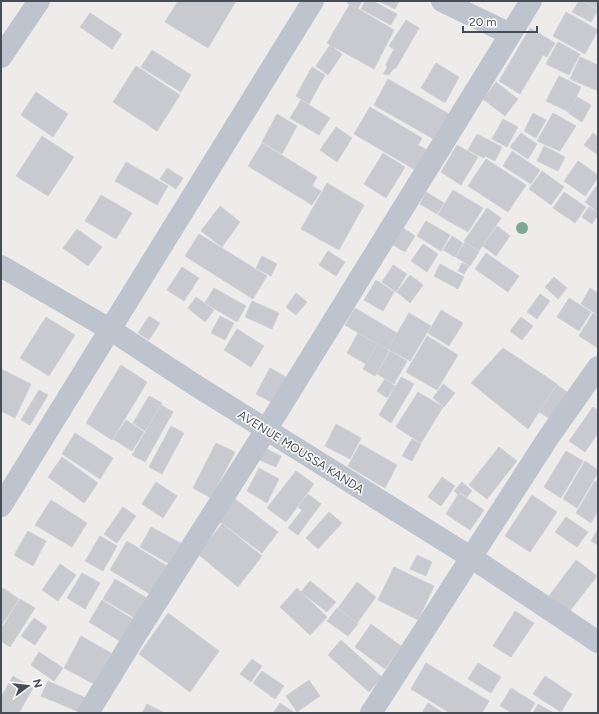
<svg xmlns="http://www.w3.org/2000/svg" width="599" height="714" font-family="Figtree,sans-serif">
<rect width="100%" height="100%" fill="#eeeceb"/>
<g fill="#c9cad0" stroke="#d0d1d7">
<path d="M178,1H236L208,48L165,22Z"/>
<path d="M348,1H362L358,9L347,3Z"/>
<path d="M365,1H373L397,14L391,25L361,9Z"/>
<path d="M379,1H399L395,9Z"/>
<path d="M579,1H582L598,10L591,22L572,12Z"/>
<path d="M584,1H598V9Z"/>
<path d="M350,4L394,30L374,69L327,43Z"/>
<path d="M566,12L598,30L585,54L553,36Z"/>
<path d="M90,13L122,34L112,49L80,27Z"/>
<path d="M406,20L419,28L396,68L393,69L389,75L383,74L387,68L386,64L394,49L389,46Z"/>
<path d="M530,28L555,43L547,57L543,55L520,94L499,81Z"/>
<path d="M558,42L580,54L569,75L546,64Z"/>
<path d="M330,45L342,54L328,75L316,66Z"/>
<path d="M152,50L191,75L181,92L141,67Z"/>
<path d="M580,57L598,65V91L570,79Z"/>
<path d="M436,63L459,77L445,103L421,88Z"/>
<path d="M136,66L180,95L157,131L113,102Z"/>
<path d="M312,67L325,75L309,104L296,96Z"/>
<path d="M559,76L581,87L569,112L546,101Z"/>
<path d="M388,79L451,115L437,141L374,105Z"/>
<path d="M496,82L518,99L505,116L483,99Z"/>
<path d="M36,92L68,114L53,137L21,115Z"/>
<path d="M577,97L591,105L582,122L568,113Z"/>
<path d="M301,100L330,118L319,135L290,118Z"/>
<path d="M370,107L422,138L418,145L431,152L419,172L354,134Z"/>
<path d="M533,113L546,120L536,138L524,131Z"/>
<path d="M553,113L576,126L560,151L537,141Z"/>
<path d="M277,114L297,126L282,154L262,142Z"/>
<path d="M503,119L518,127L507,147L492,139Z"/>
<path d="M336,127L352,138L337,162L320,150Z"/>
<path d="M521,133L537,144L528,159L510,147Z"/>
<path d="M593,133L598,137V155L584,145Z"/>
<path d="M477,134L502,147L495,161L485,156L484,158L468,150Z"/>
<path d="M42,136L74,157L48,196L16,176Z"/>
<path d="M262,143L317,177L312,186L321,191L312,205L248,166Z"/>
<path d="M457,145L478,157L461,185L441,172Z"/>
<path d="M544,146L565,157L558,171L537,161Z"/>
<path d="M512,151L540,170L531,184L503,166Z"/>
<path d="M383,153L405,167L386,198L364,184Z"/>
<path d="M486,159L526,185L508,212L468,186Z"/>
<path d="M578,161L598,175V178L585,196L564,181Z"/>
<path d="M126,162L168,186L157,205L115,181Z"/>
<path d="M167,168L183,178L176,189L160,179Z"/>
<path d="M542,171L564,187L551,205L529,189Z"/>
<path d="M327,183L364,205L339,250L301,229Z"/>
<path d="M598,184V212L585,202Z"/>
<path d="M453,190L483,208L468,232L438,215Z"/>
<path d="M426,192L444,203L437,214L420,204Z"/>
<path d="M564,192L586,207L575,223L553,208Z"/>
<path d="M101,195L132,213L116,239L85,221Z"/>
<path d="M220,206L240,222L222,247L201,231Z"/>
<path d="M589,207L598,213V215L592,224L582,217Z"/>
<path d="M487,208L501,218L479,251L464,241Z"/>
<path d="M426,221L450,235L441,251L417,236Z"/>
<path d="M497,226L510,236L496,256L483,246Z"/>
<path d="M403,228L415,236L405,252L393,245Z"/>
<path d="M77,229L102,247L88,266L63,248Z"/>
<path d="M199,234L267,276L253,299L185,256Z"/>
<path d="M452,236L463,243L455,257L443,250Z"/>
<path d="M465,242L479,252L470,266L456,257Z"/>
<path d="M423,244L438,254L427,272L411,261Z"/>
<path d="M328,251L345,262L336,276L319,265Z"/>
<path d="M486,253L519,276L508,292L475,269Z"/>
<path d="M262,256L277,264L271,276L256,268Z"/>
<path d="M462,263L469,266L464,274L458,271Z"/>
<path d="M440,264L464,277L458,289L434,276Z"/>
<path d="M393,265L407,274L396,292L382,282Z"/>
<path d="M182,267L199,278L184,301L167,290Z"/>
<path d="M410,275L423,285L410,303L397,292Z"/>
<path d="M554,277L567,288L558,299L545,287Z"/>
<path d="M376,280L394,292L383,311L364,300Z"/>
<path d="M214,288L246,306L237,322L205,303Z"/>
<path d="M590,288L598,293V315L581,304Z"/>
<path d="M296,293L307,302L296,315L286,307Z"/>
<path d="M540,294L550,301L537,319L527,312Z"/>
<path d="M196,297L214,310L205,322L188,308Z"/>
<path d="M569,298L591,312L579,331L557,317Z"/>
<path d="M252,301L279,313L272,329L245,317Z"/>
<path d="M355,308L397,333L388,350L345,325Z"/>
<path d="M441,310L463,323L449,346L428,333Z"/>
<path d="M409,313L431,326L410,361L388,349Z"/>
<path d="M593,313L598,316V348L579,336Z"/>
<path d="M149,316L160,323L149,340L138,333Z"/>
<path d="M220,316L234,323L225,340L211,333Z"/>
<path d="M46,317L75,335L49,376L20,358Z"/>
<path d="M521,317L533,326L522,340L510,331Z"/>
<path d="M237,329L264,346L251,367L224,350Z"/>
<path d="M358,333L377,344L366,364L347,353Z"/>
<path d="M427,336L458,355L437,390L406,372Z"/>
<path d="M377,344L389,351L375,376L363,369Z"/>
<path d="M503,348L557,384L528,429L471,383Z"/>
<path d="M390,351L407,361L394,384L377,374Z"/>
<path d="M121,365L147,382L112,440L86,423Z"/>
<path d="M270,368L286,377L273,403L256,394Z"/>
<path d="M1,369L31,384L15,418L1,411Z"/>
<path d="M401,377L414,384L391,423L379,415Z"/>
<path d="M385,379L395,386L387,398L377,391Z"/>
<path d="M443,384L455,393L444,407L433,398Z"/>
<path d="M557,385L570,394L552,420L539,412Z"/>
<path d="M39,390L48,395L30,425L21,420Z"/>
<path d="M418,392L443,407L421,443L396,427Z"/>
<path d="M149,396L162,403L145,431L133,423Z"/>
<path d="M161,405L173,412L145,462L132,455Z"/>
<path d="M593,407L598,411V433L585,452L569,441Z"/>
<path d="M126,420L144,432L132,451L113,439Z"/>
<path d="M336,424L361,438L350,459L325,446Z"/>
<path d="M171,426L184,433L162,474L149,467Z"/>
<path d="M75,433L113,458L100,479L62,454Z"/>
<path d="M412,439L421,444L412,461L402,456Z"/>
<path d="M216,443L235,452L211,498L193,488Z"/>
<path d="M360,444L397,465L385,488L348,466Z"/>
<path d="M263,447L281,456L276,467L257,459Z"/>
<path d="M499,447L517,461L487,499L469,485Z"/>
<path d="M566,451L583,461L561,498L544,487Z"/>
<path d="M62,457L98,483L84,503L48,477Z"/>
<path d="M585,461L598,470V473L577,508L563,499Z"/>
<path d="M259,468L279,479L267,503L247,491Z"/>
<path d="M296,471L314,484L286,522L267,508Z"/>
<path d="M442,477L455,486L441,506L428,497Z"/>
<path d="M595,481L598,483V511L591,523L576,513Z"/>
<path d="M156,482L177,496L163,518L142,504Z"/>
<path d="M462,482L472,491L467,497L460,492L458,495L454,491Z"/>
<path d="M459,493L484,510L470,530L446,514Z"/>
<path d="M308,494L321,504L298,535L288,528L302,510L298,507Z"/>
<path d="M532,495L557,512L530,552L505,536Z"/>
<path d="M235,499L278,532L262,553L219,521Z"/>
<path d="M51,500L87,523L72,547L35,525Z"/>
<path d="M123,507L136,516L117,543L104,534Z"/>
<path d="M329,512L342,523L318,549L306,538Z"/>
<path d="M566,517L588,532L577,547L555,532Z"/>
<path d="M222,524L262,556L238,587L198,554Z"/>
<path d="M151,527L184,545L173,566L140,547Z"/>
<path d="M598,529V545L591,541Z"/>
<path d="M28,531L46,541L33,566L14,555Z"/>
<path d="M100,536L117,546L103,571L85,561Z"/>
<path d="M127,541L167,566L150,594L110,570Z"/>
<path d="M417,555L432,562L426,576L410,569Z"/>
<path d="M576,560L597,576L569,612L549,596Z"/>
<path d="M60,564L76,575L58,601L42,590Z"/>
<path d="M394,567L434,586L418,620L378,600Z"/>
<path d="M82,573L100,583L85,609L67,598Z"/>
<path d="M115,579L147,598L135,618L103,599Z"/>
<path d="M310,581L336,602L327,612L301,592Z"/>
<path d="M357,582L376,597L357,623L338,608Z"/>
<path d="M3,588L19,599L1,626V592Z"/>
<path d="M297,588L327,617L310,635L280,607Z"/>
<path d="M20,599L35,608L10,647L1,641V629Z"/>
<path d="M102,600L136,621L123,643L89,622Z"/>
<path d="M337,608L358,624L348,636L327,621Z"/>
<path d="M515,611L534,623L511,657L493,646Z"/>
<path d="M168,613L219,651L190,692L139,654Z"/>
<path d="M34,618L47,627L35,645L21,636Z"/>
<path d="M371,624L401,646L385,669L355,647Z"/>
<path d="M81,636L111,653L94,684L64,668Z"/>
<path d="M341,640L382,677L369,692L328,655Z"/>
<path d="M39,652L63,668L54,681L31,665Z"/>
<path d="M252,659L262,666L251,682L240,674Z"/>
<path d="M426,663L489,701L482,713H450L411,689Z"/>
<path d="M478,663L501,677L491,693L468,679Z"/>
<path d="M262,671L284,686L275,699L253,683Z"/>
<path d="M13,676L33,688L19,713H1V697Z"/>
<path d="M545,676L572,694L561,712L533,694Z"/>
<path d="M309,680L320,696L297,712L286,696Z"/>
<path d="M48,681L86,698L79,712L41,696Z"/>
<path d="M511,688L535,703L529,713H512L500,706Z"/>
<path d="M280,703L295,713H273Z"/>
<path d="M428,703L443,713H422Z"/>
<path d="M147,704L165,713H142Z"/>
<path d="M538,704L554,713H533Z"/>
</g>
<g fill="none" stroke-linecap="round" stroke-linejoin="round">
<g stroke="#bec4cd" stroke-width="22">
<path d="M442,1L510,34"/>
<path d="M1,57L39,1"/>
<path d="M1,266L111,330L195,385L472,558L598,642"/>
<path d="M1,506L313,1"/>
<path d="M88,713L135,636L266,430L531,1"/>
<path d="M371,713L548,438L598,367"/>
</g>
</g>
<circle fill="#7ca896" cx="522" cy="228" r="6"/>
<g text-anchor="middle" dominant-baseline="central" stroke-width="3" stroke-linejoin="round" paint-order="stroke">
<g font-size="12" fill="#464d57" stroke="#fff">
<text transform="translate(301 452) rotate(32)">AVENUE MOUSSA KANDA</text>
</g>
</g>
<rect width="599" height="714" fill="none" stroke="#464d57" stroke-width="4"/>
<g transform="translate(28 686) rotate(75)" stroke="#ffffff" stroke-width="3" paint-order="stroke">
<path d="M0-3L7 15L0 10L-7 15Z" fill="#464d57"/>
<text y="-6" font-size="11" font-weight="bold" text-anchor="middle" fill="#464d57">N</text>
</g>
<path d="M463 26v6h74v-6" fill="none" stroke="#464d57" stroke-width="2"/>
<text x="469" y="26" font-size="12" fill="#464d57" stroke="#ffffff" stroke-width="3" paint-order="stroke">20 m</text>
</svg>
